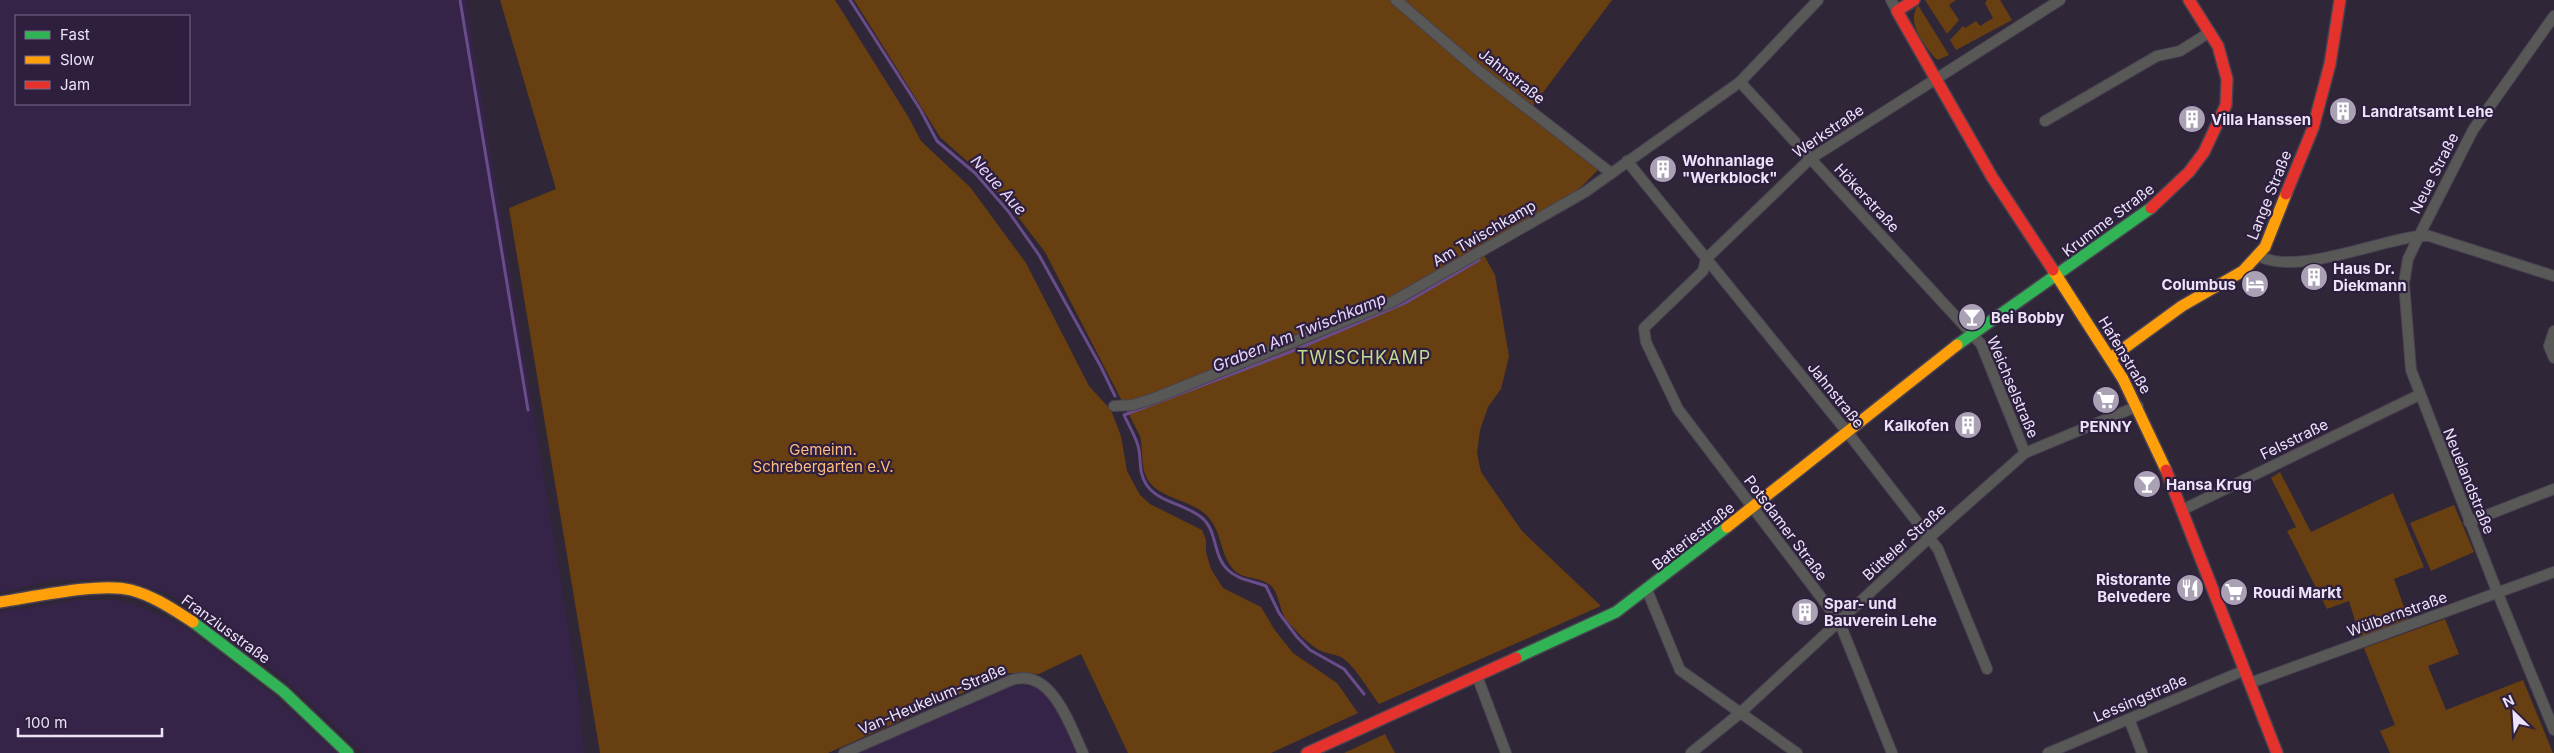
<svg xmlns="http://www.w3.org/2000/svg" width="2554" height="753" font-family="Inter,sans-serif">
<rect width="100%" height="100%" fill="#2f2638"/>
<g fill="#352448" fill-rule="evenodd">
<path d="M0,0H466L576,675L584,753H363L289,683L194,608L167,593L120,579L56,580L0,592ZM16,16H189V104H16Z"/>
<path d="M79,600H118L149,610L188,629L275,697L337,753H0V612Z"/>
<path d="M1009,685L1035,687L1047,694L1054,702L1077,753H857Z"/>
</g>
<g fill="#683f10">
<path d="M500,0H835L909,118L921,141L970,187L1026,263L1089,386L1111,410L1121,436L1127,471L1140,495L1150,504L1202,530L1206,540V552L1211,569L1223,588L1261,607L1274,629L1293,653L1337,683L1358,713L1271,753H1128L1081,654L1039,674L1008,673L828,753H600L509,208L556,189Z"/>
<path d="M854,0H1612L1527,114L1598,170L1579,189L1480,248L1495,275L1509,356L1501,389L1488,407L1480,430L1477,453L1481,472L1522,531L1601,606L1379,704C1368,690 1358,670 1344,659C1337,654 1327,654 1319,650C1307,643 1297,632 1288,622C1279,612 1280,593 1270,585C1259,576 1242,580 1233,569C1220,554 1222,533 1209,518C1193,498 1154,500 1145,474C1141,462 1143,448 1140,436L1045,252L1012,209L978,171L940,137Z"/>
<path d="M1925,0H1956L1949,5L1959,20L1947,34Z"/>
<path d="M1987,0H2000L2012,20L1956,50L1950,40L1963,26L1965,28L1976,21L1980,26L1993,18L1985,3Z"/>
<path d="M1918,5L1949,55L1938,60L1935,58C1923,44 1906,22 1918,5Z"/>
<path d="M2280,472L2311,532L2393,493L2424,567L2394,579L2409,621L2360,637L2349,601L2327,609L2287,531L2296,527L2271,478Z"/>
<path d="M2454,505L2474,552L2431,571L2410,523Z"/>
<path d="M2445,619L2459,654L2428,666L2446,710L2523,680L2553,753H2390L2380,731L2395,725L2364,648Z"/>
<path d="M1385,734L1395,753H1344Z"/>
</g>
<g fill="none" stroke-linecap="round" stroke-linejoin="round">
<g stroke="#694c8a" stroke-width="3">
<path d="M460,0L528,410"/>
<path d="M850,0L920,109L937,141L975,173L1008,211L1039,255L1101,367L1115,396"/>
<path d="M1364,694L1344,669L1310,650L1297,637L1279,613L1266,586C1254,581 1238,580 1228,570C1212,555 1218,530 1201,517C1185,504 1157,502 1146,484C1139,473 1141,462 1139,450C1137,438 1129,426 1124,415L1290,352L1407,302L1479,260"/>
</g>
<g stroke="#494251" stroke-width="12">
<g id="street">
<path d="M1396,0L1479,71L1611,173"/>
<path d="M1891,0L1897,11"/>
<path d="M1740,82L1981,344L2025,453"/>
<path d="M2045,121L2157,56L2180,51L2210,32"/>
<path d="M1627,161L1848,433L1938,549L1987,669"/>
<path d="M2259,256C2295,276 2377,241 2419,236L2473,130L2554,16"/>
<path d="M2554,276L2429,236H2419L2408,259L2404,283L2411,370L2498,594L2554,730"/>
<path d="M2554,331L2549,346L2554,358"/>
<path d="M1114,406L1133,405L1155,398L1392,302L1585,192L1740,82L1818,0"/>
<path d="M2182,510L2419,395"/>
<path d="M2469,522L2554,489"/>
<path d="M1647,590L1680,670L1797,753"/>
<path d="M1477,676L1506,753"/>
<path d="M2250,683L2554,572"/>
<path d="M2129,719L2142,753"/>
<path d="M844,753L1009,681C1051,664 1070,726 1083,753"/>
<path d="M1691,753L1739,714L1929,538L2025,453L2138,406"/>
<path d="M1892,753L1839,621L1678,409L1646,342L1644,328L1703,271L1706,259L1810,159L2060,0"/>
<path d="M2048,753L2245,670"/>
</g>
</g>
<g stroke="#494251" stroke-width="14">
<g id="fast">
<path d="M1957,345L2151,208"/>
<path d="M193,622L283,691L348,753"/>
<path d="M1516,658L1616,612L1727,527"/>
</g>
</g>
<g stroke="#494251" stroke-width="14">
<g id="slow">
<path d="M2053,270L2123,379L2166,470"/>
<path d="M2112,357L2182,306L2243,271L2265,247L2286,194"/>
<path d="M1727,527L1957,345"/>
<path d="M0,602C34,597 100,582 131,590C154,596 174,610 193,622"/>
</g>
</g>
<g stroke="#494251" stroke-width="14">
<g id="jam">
<path d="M1914,0L1897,11L1992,177L2053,270"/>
<path d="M2286,194L2313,128L2330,64L2340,0"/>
<path d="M2151,208L2189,172L2204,152L2226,105L2227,79L2218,46L2189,0"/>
<path d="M2166,470L2277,753"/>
<path d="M1307,753L1516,658"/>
</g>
</g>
<use href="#street" stroke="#585857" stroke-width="10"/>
<use href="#fast" stroke="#30b455" stroke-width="11"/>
<use href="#slow" stroke="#ff9f0a" stroke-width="11"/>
<use href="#jam" stroke="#e5322d" stroke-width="11"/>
</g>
<defs>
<g id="building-disc" transform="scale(1.4375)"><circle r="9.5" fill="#aaa1b5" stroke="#2e1f3f"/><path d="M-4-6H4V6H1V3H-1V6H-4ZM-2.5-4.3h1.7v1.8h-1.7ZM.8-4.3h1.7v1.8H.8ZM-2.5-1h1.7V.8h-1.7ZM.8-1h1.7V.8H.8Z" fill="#fff"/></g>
<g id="hotel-disc" transform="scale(1.4375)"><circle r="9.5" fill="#aaa1b5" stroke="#2e1f3f"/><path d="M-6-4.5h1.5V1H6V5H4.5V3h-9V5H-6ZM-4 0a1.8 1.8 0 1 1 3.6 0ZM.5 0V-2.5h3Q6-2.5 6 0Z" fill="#fff"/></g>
<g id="bar-disc" transform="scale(1.4375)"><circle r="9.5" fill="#aaa1b5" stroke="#2e1f3f"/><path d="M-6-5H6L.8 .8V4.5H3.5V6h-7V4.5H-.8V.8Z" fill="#fff"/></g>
<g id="supermarket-disc" transform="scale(1.4375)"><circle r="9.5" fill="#aaa1b5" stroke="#2e1f3f"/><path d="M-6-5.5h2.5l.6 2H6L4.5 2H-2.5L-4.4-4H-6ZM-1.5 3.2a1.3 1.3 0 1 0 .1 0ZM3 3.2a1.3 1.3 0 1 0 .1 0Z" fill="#fff"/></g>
<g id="restaurant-disc" transform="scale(1.4375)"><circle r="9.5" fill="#aaa1b5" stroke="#2e1f3f"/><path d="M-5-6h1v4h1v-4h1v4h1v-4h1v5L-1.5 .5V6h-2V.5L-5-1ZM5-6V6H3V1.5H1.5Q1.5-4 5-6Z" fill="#fff"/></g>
</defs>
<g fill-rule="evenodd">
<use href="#building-disc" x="2343" y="111"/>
<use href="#building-disc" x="2192" y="119"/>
<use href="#building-disc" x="1663" y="169"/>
<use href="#building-disc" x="2314" y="277"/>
<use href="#hotel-disc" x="2255" y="284"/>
<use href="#bar-disc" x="1972" y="317"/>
<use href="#supermarket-disc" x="2106" y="400"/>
<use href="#building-disc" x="1968" y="425"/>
<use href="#bar-disc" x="2147" y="484"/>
<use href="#restaurant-disc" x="2190" y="588"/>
<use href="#supermarket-disc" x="2234" y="592"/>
<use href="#building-disc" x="1805" y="612"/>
</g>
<g text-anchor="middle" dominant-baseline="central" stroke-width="4.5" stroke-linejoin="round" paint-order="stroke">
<g font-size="15" fill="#ece3f9" stroke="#2e1f3f">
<text transform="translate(1512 76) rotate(38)">Jahnstraße</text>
<text transform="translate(1828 131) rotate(-34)">Werkstraße</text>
<text transform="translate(2434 173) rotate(-63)">Neue Straße</text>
<text transform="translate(2269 195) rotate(-68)">Lange Straße</text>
<text transform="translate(1867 198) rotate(47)">Hökerstraße</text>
<text transform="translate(2108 220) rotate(-37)">Krumme Straße</text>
<text transform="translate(1484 233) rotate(-30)">Am Twischkamp</text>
<text transform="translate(2125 355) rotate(59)">Hafenstraße</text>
<text transform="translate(2013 387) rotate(67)">Weichselstraße</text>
<text transform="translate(1836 395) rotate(51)">Jahnstraße</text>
<text transform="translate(2294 439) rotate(-26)">Felsstraße</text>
<text transform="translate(2469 481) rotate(68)">Neuelandstraße</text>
<text transform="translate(1786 528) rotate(53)">Potsdamer Straße</text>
<text transform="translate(1693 536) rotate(-38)">Batteriestraße</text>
<text transform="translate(1904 542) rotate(-42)">Bütteler Straße</text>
<text transform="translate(2397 614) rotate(-20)">Wülbernstraße</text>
<text transform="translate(226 629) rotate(36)">Franziusstraße</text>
<text transform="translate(2140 698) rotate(-23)">Lessingstraße</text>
<text transform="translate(932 699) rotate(-23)">Van-Heukelum-Straße</text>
</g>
<g font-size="15" font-weight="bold" fill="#ece3f9" stroke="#2e1f3f" text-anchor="start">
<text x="2362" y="111">Landratsamt Lehe</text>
<text x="2211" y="119">Villa Hanssen</text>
<text x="1682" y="160">Wohnanlage<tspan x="1682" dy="17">"Werkblock"</tspan></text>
<text x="2333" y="268">Haus Dr.<tspan x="2333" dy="17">Diekmann</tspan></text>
<text x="2236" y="284" text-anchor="end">Columbus</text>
<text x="1991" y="317">Bei Bobby</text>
<text x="1949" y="425" text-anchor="end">Kalkofen</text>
<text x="2106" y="426" text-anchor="middle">PENNY</text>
<text x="2166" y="484">Hansa Krug</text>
<text x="2171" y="579" text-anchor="end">Ristorante<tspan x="2171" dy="17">Belvedere</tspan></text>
<text x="2253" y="592">Roudi Markt</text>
<text x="1824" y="603">Spar- und<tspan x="1824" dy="17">Bauverein Lehe</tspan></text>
</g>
<g font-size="15" fill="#fdbc7e" stroke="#2e1f3f">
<text x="823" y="449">Gemeinn.<tspan x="823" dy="17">Schrebergarten e.V.</tspan></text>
</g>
<g font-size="16" font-style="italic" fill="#e5d5fc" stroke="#2e1f3f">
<text transform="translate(999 185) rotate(48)">Neue Aue</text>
<text transform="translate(1299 332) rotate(-22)">Graben Am Twischkamp</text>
</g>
<g font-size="18" letter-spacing="1" fill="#c1db92" stroke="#2e1f3f">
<text x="1364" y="357">TWISCHKAMP</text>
</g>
</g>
<rect x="15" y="15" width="175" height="90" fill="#2e1f3f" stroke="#7a6d89"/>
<rect x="25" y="31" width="25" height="8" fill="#30b455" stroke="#7a6d89"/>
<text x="60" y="40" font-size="15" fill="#ece3f9">Fast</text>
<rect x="25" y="56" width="25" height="8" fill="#ff9f0a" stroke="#7a6d89"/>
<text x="60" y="65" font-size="15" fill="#ece3f9">Slow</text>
<rect x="25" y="81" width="25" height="8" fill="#e5322d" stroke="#7a6d89"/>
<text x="60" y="90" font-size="15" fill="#ece3f9">Jam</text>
<g transform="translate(2514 713) rotate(335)" stroke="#2e1f3f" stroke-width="4" paint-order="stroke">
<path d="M0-4L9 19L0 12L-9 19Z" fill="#ece3f9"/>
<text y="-8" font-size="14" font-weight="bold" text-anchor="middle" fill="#ece3f9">N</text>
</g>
<path d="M18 728v8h144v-8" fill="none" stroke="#ece3f9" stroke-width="2.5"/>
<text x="25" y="728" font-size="15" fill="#ece3f9" stroke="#2e1f3f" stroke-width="4" paint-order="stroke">100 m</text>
</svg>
